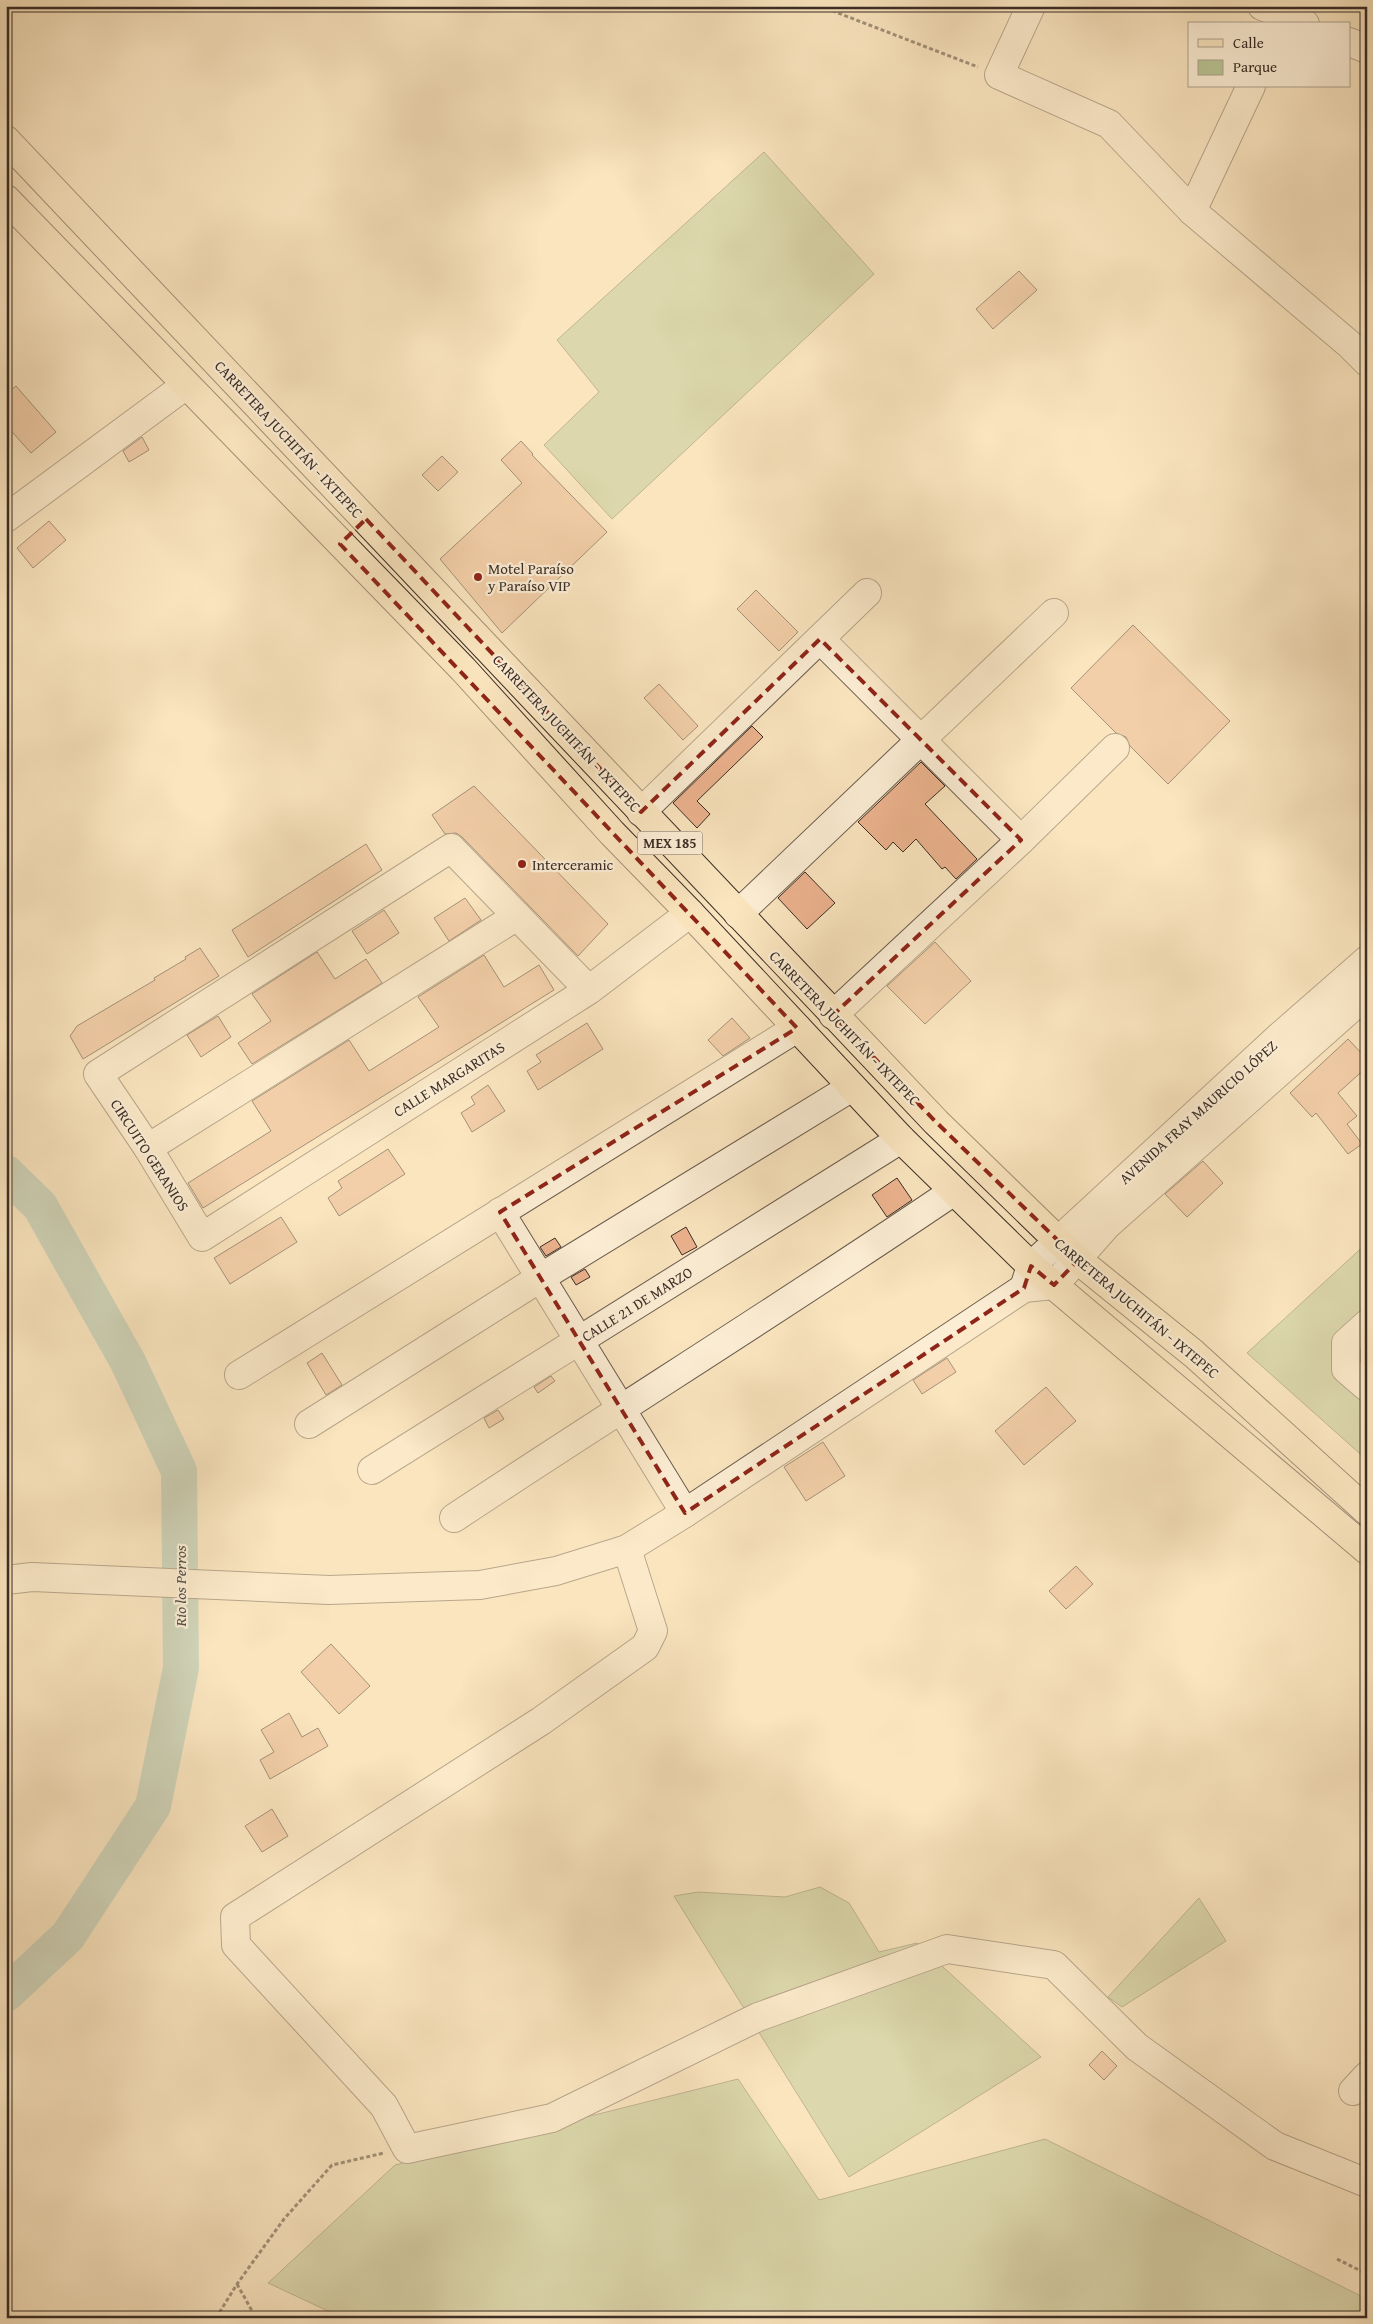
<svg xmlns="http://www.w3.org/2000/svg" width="1373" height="2324" font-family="'Gentium Book Plus',serif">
<rect width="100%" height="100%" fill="#fae5bf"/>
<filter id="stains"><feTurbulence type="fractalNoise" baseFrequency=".004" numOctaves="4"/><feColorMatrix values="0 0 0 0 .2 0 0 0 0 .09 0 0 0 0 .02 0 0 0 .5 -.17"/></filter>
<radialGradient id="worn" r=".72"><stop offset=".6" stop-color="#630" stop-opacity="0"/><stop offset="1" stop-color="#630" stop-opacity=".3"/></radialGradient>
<g fill="#b9c695" stroke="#7a7a5e">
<path d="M764,152L874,274L612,519L544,445L599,392L557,340Z"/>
<path d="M1367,1243V1460L1247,1353Z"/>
<path d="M820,1887L849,1903L879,1952L917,1943L1041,2057L849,2177L674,1896L698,1892L785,1897Z"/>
<path d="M1199,1898L1226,1941L1122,2007L1108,1997Z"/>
<path d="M738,2079L819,2200L1045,2139L1367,2299V2318H343L268,2283L395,2165Z"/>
</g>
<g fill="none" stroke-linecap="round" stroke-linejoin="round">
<path stroke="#9ebfb2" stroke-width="36" d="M6,1173L40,1206L128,1362L179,1471L181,1668L153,1806L68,1936L6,1994"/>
</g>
<g fill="#ecb38e" stroke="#3a2d26">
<path d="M1019,271L1037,290L993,329L976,309Z"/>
<path d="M16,386L56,432L31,453L6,425V394Z"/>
<path d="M142,437L149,450L129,462L123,451Z"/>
<path d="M521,441L533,454L532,455L607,532L502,633L440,559L522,483L501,460Z"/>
<path d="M442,456L458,472L438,491L422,475Z"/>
<path d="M49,521L66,540L33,568L17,548Z"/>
<path d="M756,590L798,632L779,651L737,609Z"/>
<path d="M1133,625L1230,721L1168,784L1130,746L1126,737L1116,733L1071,688Z"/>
<path d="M659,684L698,726L683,740L644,698Z"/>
<path d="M752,726L763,737L697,801L710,814L697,828L673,803Z"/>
<path d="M921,762L945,786L925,804L977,859L956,879L945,867L942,869L916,839L903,852L893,842L886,850L858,822Z"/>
<path d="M474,786L608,924L578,956L462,837L456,833L445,834L432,815Z"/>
<path d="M366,844L382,870L248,957L232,930Z"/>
<path d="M805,872L835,903L807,929L778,898Z"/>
<path d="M465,898L481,920L449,941L434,918Z"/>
<path d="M384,910L399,933L367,954L352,931Z"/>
<path d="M935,942L971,981L925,1024L887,986Z"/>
<path d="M200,948L219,976L83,1059L70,1036L77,1026L155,980L154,978L186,959L185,957Z"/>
<path d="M317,952L335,979L366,959L382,983L252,1064L238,1043L271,1021L252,994Z"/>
<path d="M484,955L504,987L539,965L554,990L203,1208L188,1183L271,1131L252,1101L349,1040L369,1071L439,1027L418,997Z"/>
<path d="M218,1016L231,1037L201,1057L187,1035Z"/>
<path d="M732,1018L750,1038L723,1056L708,1040Z"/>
<path d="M587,1023L603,1049L538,1090L527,1071L541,1062L536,1055Z"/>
<path d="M1348,1039L1367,1059V1067L1338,1093L1357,1116L1347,1124L1362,1144L1348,1154L1316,1113L1312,1117L1290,1093Z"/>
<path d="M488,1085L505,1111L472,1132L461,1113L475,1104L471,1097Z"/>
<path d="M388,1149L405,1174L339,1216L328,1198L342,1188L338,1181Z"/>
<path d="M1203,1161L1223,1183L1187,1217L1165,1194Z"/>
<path d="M897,1178L912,1200L887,1217L872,1195Z"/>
<path d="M281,1217L297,1242L230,1284L214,1258Z"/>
<path d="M686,1227L697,1247L682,1255L671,1236Z"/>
<path d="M555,1238L561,1247L546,1256L540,1247Z"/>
<path d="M585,1269L590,1277L576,1285L571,1277Z"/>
<path d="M322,1353L342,1385L326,1395L307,1363Z"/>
<path d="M947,1358L956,1372L922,1394L913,1380Z"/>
<path d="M551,1376L555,1381L538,1393L534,1387Z"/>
<path d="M1046,1387L1076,1421L1024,1465L995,1431Z"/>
<path d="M498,1410L504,1419L489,1428L484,1418Z"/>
<path d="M823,1442L845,1476L806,1501L784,1467Z"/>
<path d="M1076,1566L1093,1584L1066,1609L1049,1591Z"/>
<path d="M331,1644L370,1686L339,1714L301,1672Z"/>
<path d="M289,1713L302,1737L318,1728L328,1746L270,1779L260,1760L274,1752L261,1730Z"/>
<path d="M272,1809L288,1836L262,1852L245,1826Z"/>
<path d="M1102,2051L1117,2066L1104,2080L1089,2065Z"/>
</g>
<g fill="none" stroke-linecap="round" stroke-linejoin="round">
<g stroke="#6a5b4c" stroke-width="30">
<g id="minor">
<path d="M1031,6L999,75L1109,124L1192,211L1349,344L1367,362"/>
<path d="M1262,6L1305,24"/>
<path d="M1349,42L1367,49"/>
<path d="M1192,211L1251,86"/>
<path d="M6,518L186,385"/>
<path d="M820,639L1021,840"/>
<path d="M641,812L867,593"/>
<path d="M738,914L1054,613"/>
<path d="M589,990L451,848L98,1074L148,1148L202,1237L589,990L690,913"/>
<path d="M833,1015L1021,840L1115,748"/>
<path d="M148,1148L517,916"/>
<path d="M500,1212L685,1513"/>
<path d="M1024,1288L1031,1266L1279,1037L1367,960"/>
<path d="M1367,1324L1346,1343V1369L1367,1387"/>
<path d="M239,1375L797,1028"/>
<path d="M309,1424L540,1278L852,1087"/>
<path d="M372,1470L901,1139"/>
<path d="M454,1518C620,1408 789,1303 954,1191"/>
<path d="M627,1549L653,1631L645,1647L541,1721L235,1917L236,1945L384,2106L407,2149L552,2118L758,2017L947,1949L1054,1965L1137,2047L1275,2146L1367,2183"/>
<path d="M6,1580L32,1577L329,1590L480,1585L556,1571L627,1549L685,1513L1024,1288L1054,1285L1107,1225L1367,994"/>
<path d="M1353,2091L1367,2076"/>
</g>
</g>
<g stroke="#3a2d26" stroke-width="30">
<g id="major">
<path d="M6,140L936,1122L1078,1260L1194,1354L1367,1511"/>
<path d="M6,199L463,669L612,833L690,913L901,1139L1031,1266L1367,1550"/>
</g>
</g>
<g stroke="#3a2d26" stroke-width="3" stroke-dasharray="4 2.5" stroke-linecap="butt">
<path d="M820,6L978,67"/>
<path d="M1337,2259L1367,2274"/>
<path d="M237,2284L256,2318"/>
<path d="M216,2318L237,2284L284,2219L332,2165L384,2153"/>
</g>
<use href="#minor" stroke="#fceed5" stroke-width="28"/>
<use href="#major" stroke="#fae5bf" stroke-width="28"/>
</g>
<path d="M0 0H1373V2324H0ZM366,519L641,812L820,639L1021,840L833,1015L936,1122L1078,1260L1054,1285L1031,1266L1024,1288L685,1513L500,1212L797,1028L340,544Z" fill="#fae5bf" fill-opacity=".55" fill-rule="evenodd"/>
<path fill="none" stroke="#8f2418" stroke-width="4" stroke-dasharray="10 6" stroke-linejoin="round" d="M366,519L641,812L820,639L1021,840L833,1015L936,1122L1078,1260L1054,1285L1031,1266L1024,1288L685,1513L500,1212L797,1028L340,544Z"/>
<g fill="#8f2418" stroke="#fceed5" stroke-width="2">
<circle cx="478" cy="577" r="5"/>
<circle cx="522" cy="864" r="5"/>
</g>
<g text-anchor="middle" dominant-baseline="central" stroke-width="4.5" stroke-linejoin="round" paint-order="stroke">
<rect fill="#fceed5" stroke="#74675a" stroke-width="1" x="637.5" y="831.5" width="65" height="23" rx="4"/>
<g font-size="14" font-weight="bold" fill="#3a2d26">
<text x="670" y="843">MEX 185</text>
</g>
<g font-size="15" fill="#3a2d26" stroke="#fceed5">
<text transform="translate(289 439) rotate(47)">CARRETERA JUCHITÁN - IXTEPEC</text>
<text transform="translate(567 733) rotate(47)">CARRETERA JUCHITÁN - IXTEPEC</text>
<text transform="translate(845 1028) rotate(46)">CARRETERA JUCHITÁN - IXTEPEC</text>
<text transform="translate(449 1079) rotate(-32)">CALLE MARGARITAS</text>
<text transform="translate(1198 1112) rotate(-42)">AVENIDA FRAY MAURICIO LÓPEZ</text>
<text transform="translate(150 1155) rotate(57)">CIRCUITO GERANIOS</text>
<text transform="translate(637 1304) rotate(-32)">CALLE 21 DE MARZO</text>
<text transform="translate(1137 1308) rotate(40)">CARRETERA JUCHITÁN - IXTEPEC</text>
</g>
<g font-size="15" fill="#3a2d26" stroke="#fceed5" text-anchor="start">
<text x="488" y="568">Motel Paraíso<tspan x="488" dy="17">y Paraíso VIP</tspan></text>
<text x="532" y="864">Interceramic</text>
</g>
<g font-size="16" font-style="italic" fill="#535249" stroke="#fceed5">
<text transform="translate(180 1586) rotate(-90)">Rio los Perros</text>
</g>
</g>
<rect width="1373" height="2324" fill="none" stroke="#fae5bf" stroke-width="25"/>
<rect x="8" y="8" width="1358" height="2309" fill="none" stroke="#3a2d26" stroke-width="2.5"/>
<rect x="12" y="12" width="1348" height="2299" fill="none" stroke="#3a2d26"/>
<rect x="1188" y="22" width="162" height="65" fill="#fceed5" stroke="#aea18f"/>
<rect x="1198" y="39" width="25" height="8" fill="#fae5bf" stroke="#aea18f"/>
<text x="1233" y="48" font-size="15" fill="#3a2d26">Calle</text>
<rect x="1198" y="60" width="25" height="15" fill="#b9c695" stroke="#aea18f"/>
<text x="1233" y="72" font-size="15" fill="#3a2d26">Parque</text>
<rect width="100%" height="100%" filter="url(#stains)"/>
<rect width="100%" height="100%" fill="url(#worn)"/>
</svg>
